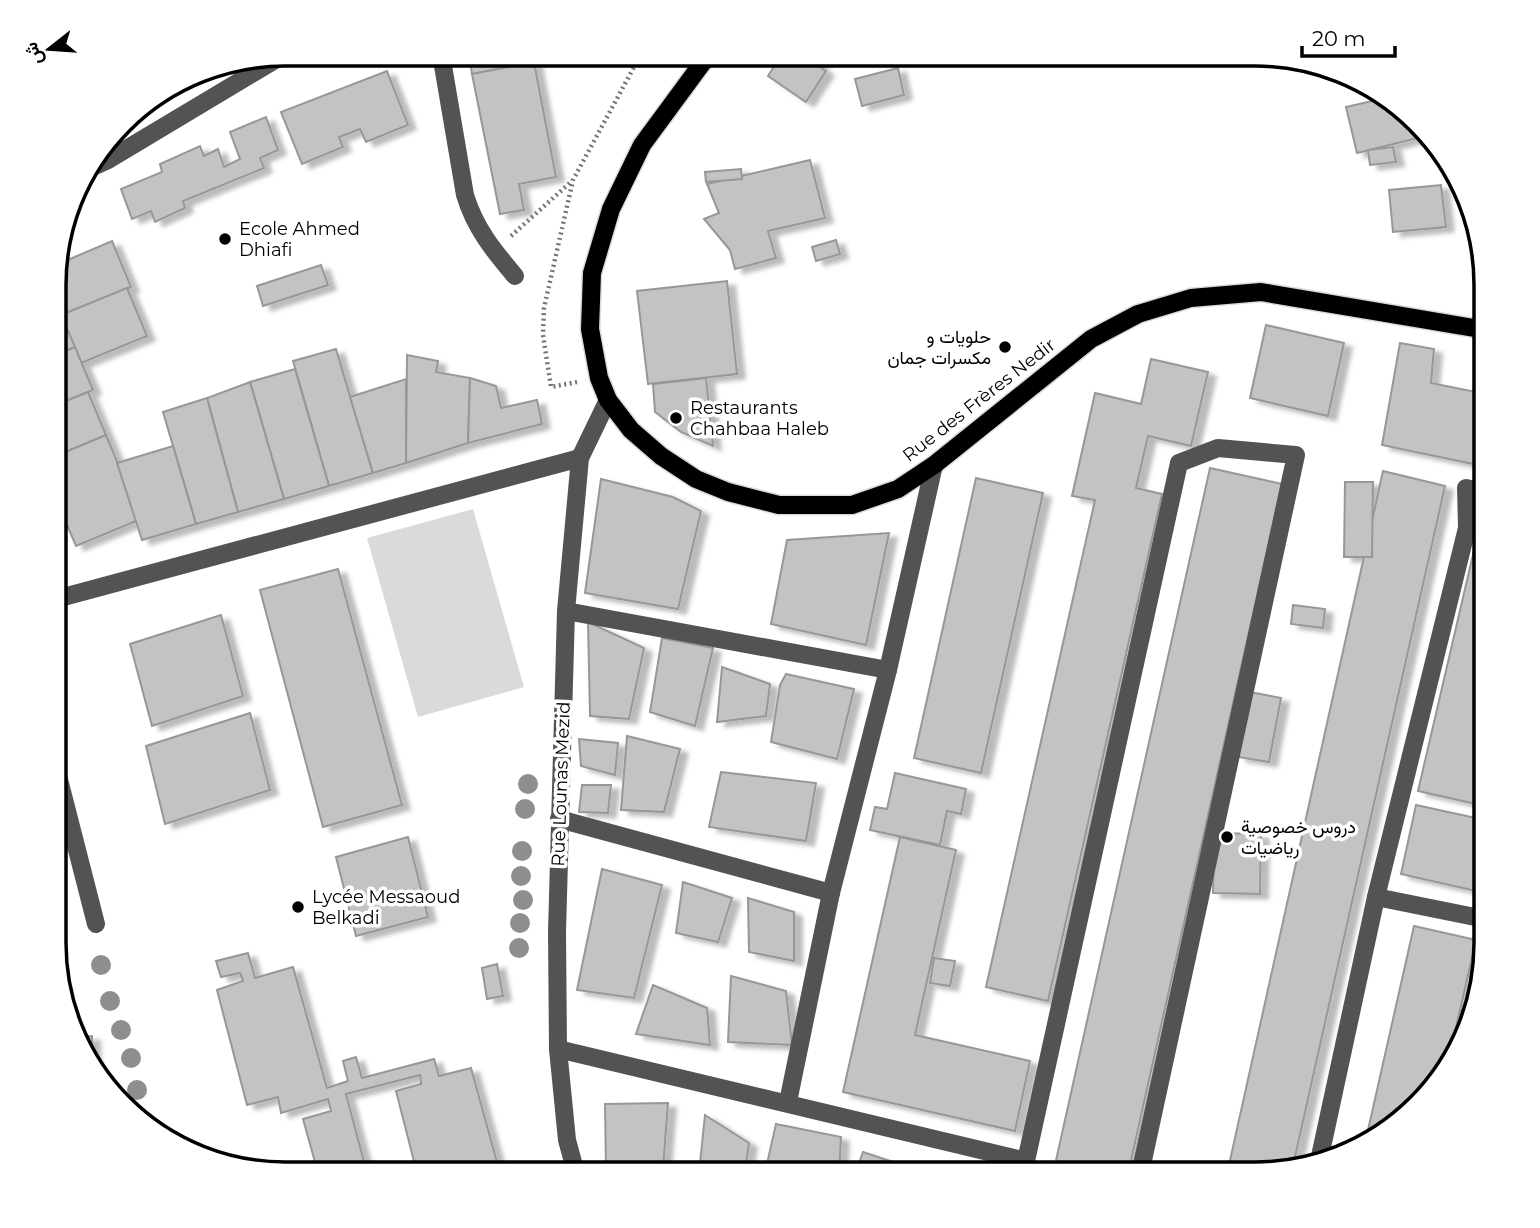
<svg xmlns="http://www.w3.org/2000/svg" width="1540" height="1228" font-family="Montserrat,Vazirmatn,sans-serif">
<defs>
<filter id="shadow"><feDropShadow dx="8" dy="4.5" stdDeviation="2" flood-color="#0004"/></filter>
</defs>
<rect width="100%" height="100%" fill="#fff"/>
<path fill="#dadada" d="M473,509L524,687L418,717L367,538Z"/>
<g fill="#c3c3c3" stroke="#979797" stroke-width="2" filter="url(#shadow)">
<path d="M469,54H532L534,62L472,74Z"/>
<path d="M782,54L826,55L818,66L826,71L806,102L768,76Z"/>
<path d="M534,62L556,177L519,184L524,210L500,214L472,74Z"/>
<path d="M898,68L904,95L862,106L855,79Z"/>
<path d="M387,71L408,125L366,142L360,129L339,137L343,147L302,164L281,112Z"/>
<path d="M1385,98L1407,112L1426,136L1357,153L1346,107Z"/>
<path d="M266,117L278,150L260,158L264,168L183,201L185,208L155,222L151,211L132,219L121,189L162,172L160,164L200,146L204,156L218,149L224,167L240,159L230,132Z"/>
<path d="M1393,147L1396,162L1370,165L1368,150Z"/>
<path d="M810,160L825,218L768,231L776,258L735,269L730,250L704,219L719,213L707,184Z"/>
<path d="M741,169L742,179L706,182L705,172Z"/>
<path d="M1441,185L1446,227L1393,232L1389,190Z"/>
<path d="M836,240L840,254L816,261L812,247Z"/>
<path d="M112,241L131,287L61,315L56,303V265Z"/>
<path d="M321,265L328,285L263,306L257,286Z"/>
<path d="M727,281L737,374L648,384L637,291Z"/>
<path d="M127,288L147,336L81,363L61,315Z"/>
<path d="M56,303L75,347L56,355Z"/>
<path d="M1266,325L1344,343L1328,416L1250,398Z"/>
<path d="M1400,343L1434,349L1431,383L1486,394V432L1478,465L1382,445Z"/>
<path d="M75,347L93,390L56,405V355Z"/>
<path d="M336,349L373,473L329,486L293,361Z"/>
<path d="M407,355L438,361L436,372L470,378L468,443L406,463Z"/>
<path d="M1151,359L1208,372L1191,446L1148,436L1136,488L1162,494L1048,1001L986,987L1095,500L1072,496L1095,393L1141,404Z"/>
<path d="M295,369L329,486L284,499L250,382Z"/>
<path d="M470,378L496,386L501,408L537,400L542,424L468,443Z"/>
<path d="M706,378L713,446L681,432L655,412L653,384Z"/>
<path d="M406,379V463L373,473L350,397Z"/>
<path d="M250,382L284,499L238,512L207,398Z"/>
<path d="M88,392L106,435L56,456V405Z"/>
<path d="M207,398L238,512L196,524L163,412Z"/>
<path d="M1486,432V466L1478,465Z"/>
<path d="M106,435L141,519L76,546L56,499V456Z"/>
<path d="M173,446L196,524L142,540L117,463Z"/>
<path d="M1210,468L1282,484L1128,1174H1053Z"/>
<path d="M1383,471L1445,486L1293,1166L1254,1174H1227Z"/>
<path d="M976,478L1043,493L981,773L914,758Z"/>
<path d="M601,479L673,497L701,511L678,609L585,593Z"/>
<path d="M1345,482H1373L1372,557H1344Z"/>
<path d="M1482,516L1486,517L1485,806L1418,791Z"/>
<path d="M889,533L866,645L771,624L787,540Z"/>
<path d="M338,569L402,805L323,827L260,590Z"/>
<path d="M1293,605L1325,609L1323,628L1291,624Z"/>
<path d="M221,615L243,696L152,726L130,644Z"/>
<path d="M588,622L644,648L629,719L590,716Z"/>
<path d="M662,638L713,648L695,726L650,712Z"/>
<path d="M722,667L770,684L766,716L717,722Z"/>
<path d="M786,674L854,689L837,759L771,742L780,685Z"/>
<path d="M1250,692L1281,698L1269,762L1238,757Z"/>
<path d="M250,713L270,790L165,824L146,746Z"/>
<path d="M627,736L680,749L664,812L621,810Z"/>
<path d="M579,739L618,743L615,775L581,766Z"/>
<path d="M721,772L816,783L806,841L709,827Z"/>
<path d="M895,773L966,789L961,814L947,811L940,845L870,830L875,807L887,809Z"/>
<path d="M582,785H611L608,813L579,812Z"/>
<path d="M1416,805L1485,820V893L1401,874Z"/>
<path d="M1214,833L1261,834L1260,894L1213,893Z"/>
<path d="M408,837L428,917L356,936L336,857Z"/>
<path d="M900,837L956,850L915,1035L1030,1061L1015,1131L843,1092Z"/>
<path d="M602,869L662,885L634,998L577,990Z"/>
<path d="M683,882L732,898L718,942L676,933Z"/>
<path d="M748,898L794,912V961L749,952Z"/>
<path d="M1414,926L1476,940L1448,1063L1428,1095L1366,1139Z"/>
<path d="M248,953L255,978L293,967L327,1088L348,1081L343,1061L356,1057L362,1078L434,1059L439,1076L471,1068L500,1173H417L396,1091L421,1084L420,1075L346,1094L367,1173H318L303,1119L331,1111L328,1099L281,1113L278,1097L247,1105L217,990L243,981L240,973L221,977L216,961Z"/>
<path d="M934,958L955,961L950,986L930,983Z"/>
<path d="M497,964L503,996L487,999L482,968Z"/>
<path d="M731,976L786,991L792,1045L728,1042Z"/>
<path d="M653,985L707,1008L710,1045L636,1034Z"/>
<path d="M92,1036L93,1064L78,1044L76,1037Z"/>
<path d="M668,1103L663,1168L606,1173L605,1104Z"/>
<path d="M705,1115L749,1143L746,1164L700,1163Z"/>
<path d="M776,1124L841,1137L839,1174H789L766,1168Z"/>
<path d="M863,1152L929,1174H855Z"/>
</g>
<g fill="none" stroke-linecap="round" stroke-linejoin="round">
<g stroke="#dbdbdb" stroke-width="21">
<path id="major" d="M709,54L642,145L611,209L592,273L590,329L599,378L608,400L631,430L661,456L696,479L728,492L779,505H852L898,489L934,465L1091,339L1138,314L1191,298L1261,292L1486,330"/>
</g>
<g stroke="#757575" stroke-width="4.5" stroke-dasharray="2 3.5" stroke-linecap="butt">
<path d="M511,236L572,181"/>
<path d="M577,382L551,387L543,335L544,308L573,180L634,67L643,54"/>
</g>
<g stroke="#535353" stroke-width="18">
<path d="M441,54L465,195C475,228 493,250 515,276"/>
<path d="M86,170L108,160L285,54"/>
<path d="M56,599L580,458"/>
<path d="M566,611L888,670"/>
<path d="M55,764L96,924"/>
<path d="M559,819L831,893"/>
<path d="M1376,897L1485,919"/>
<path d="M558,1049L1026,1161L1179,463L1218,448L1296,455L1140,1174"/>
<path d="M788,1102L831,893L888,670L934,465"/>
<path d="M1319,1161L1376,897L1467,528L1466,488L1486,492"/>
<path d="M576,1173L567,1140L558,1049L557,932L566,611L580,458L608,400"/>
</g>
<use href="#major" stroke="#000" stroke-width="18"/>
</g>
<g fill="#8e8e8e">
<circle cx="528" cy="784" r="10"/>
<circle cx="525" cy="809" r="10"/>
<circle cx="522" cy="851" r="10"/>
<circle cx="521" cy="876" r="10"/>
<circle cx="523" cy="900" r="10"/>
<circle cx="520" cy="923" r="10"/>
<circle cx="519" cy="948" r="10"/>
<circle cx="101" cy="965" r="10"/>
<circle cx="110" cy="1001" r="10"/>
<circle cx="121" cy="1030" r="10"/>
<circle cx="131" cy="1058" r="10"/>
<circle cx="137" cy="1090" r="10"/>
</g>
<g fill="#000" stroke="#fff" stroke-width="2.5">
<circle cx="225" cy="239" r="7"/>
<circle cx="1005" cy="347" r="7"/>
<circle cx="676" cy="418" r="7"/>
<circle cx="1227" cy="837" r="7"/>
<circle cx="298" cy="907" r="7"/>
</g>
<g text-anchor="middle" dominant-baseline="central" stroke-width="7" stroke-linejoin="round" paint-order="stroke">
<g font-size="18" fill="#000" stroke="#fff" text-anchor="start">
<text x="239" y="229">Ecole Ahmed<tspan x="239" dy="21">Dhiafi</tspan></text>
<text x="991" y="337" text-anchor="end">حلويات و<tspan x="991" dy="21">مكسرات جمان</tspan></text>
<text x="690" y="408">Restaurants<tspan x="690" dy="21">Chahbaa Haleb</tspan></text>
<text x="1241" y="827">دروس خصوصية<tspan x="1241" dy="21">رياضيات</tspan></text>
<text x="312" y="897">Lycée Messaoud<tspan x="312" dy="21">Belkadi</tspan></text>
</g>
<g font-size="18" fill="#000" stroke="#fff">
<text transform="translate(979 400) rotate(-38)">Rue des Frères Nedir</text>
<text transform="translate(561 784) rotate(-88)">Rue Lounas Mezid</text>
</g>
</g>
<path d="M0 0H1540V1228H0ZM285 66H1255A219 219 0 0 1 1474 285V943A219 219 0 0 1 1255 1162H285A219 219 0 0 1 66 943V285A219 219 0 0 1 285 66Z" fill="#fff" fill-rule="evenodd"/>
<path fill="none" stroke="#000" stroke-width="3.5" d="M285 66H1255A219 219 0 0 1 1474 285V943A219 219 0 0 1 1255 1162H285A219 219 0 0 1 66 943V285A219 219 0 0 1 285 66Z"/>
<g transform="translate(49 49) rotate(253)" stroke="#ffffff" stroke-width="5" paint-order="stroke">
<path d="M0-5L12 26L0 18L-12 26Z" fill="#000000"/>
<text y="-10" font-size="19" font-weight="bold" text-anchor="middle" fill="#000000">ش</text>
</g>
<path d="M1302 46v10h93v-10" fill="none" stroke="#000000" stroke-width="3.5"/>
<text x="1312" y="46" font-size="21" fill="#000000" stroke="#ffffff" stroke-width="5" paint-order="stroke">20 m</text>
</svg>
